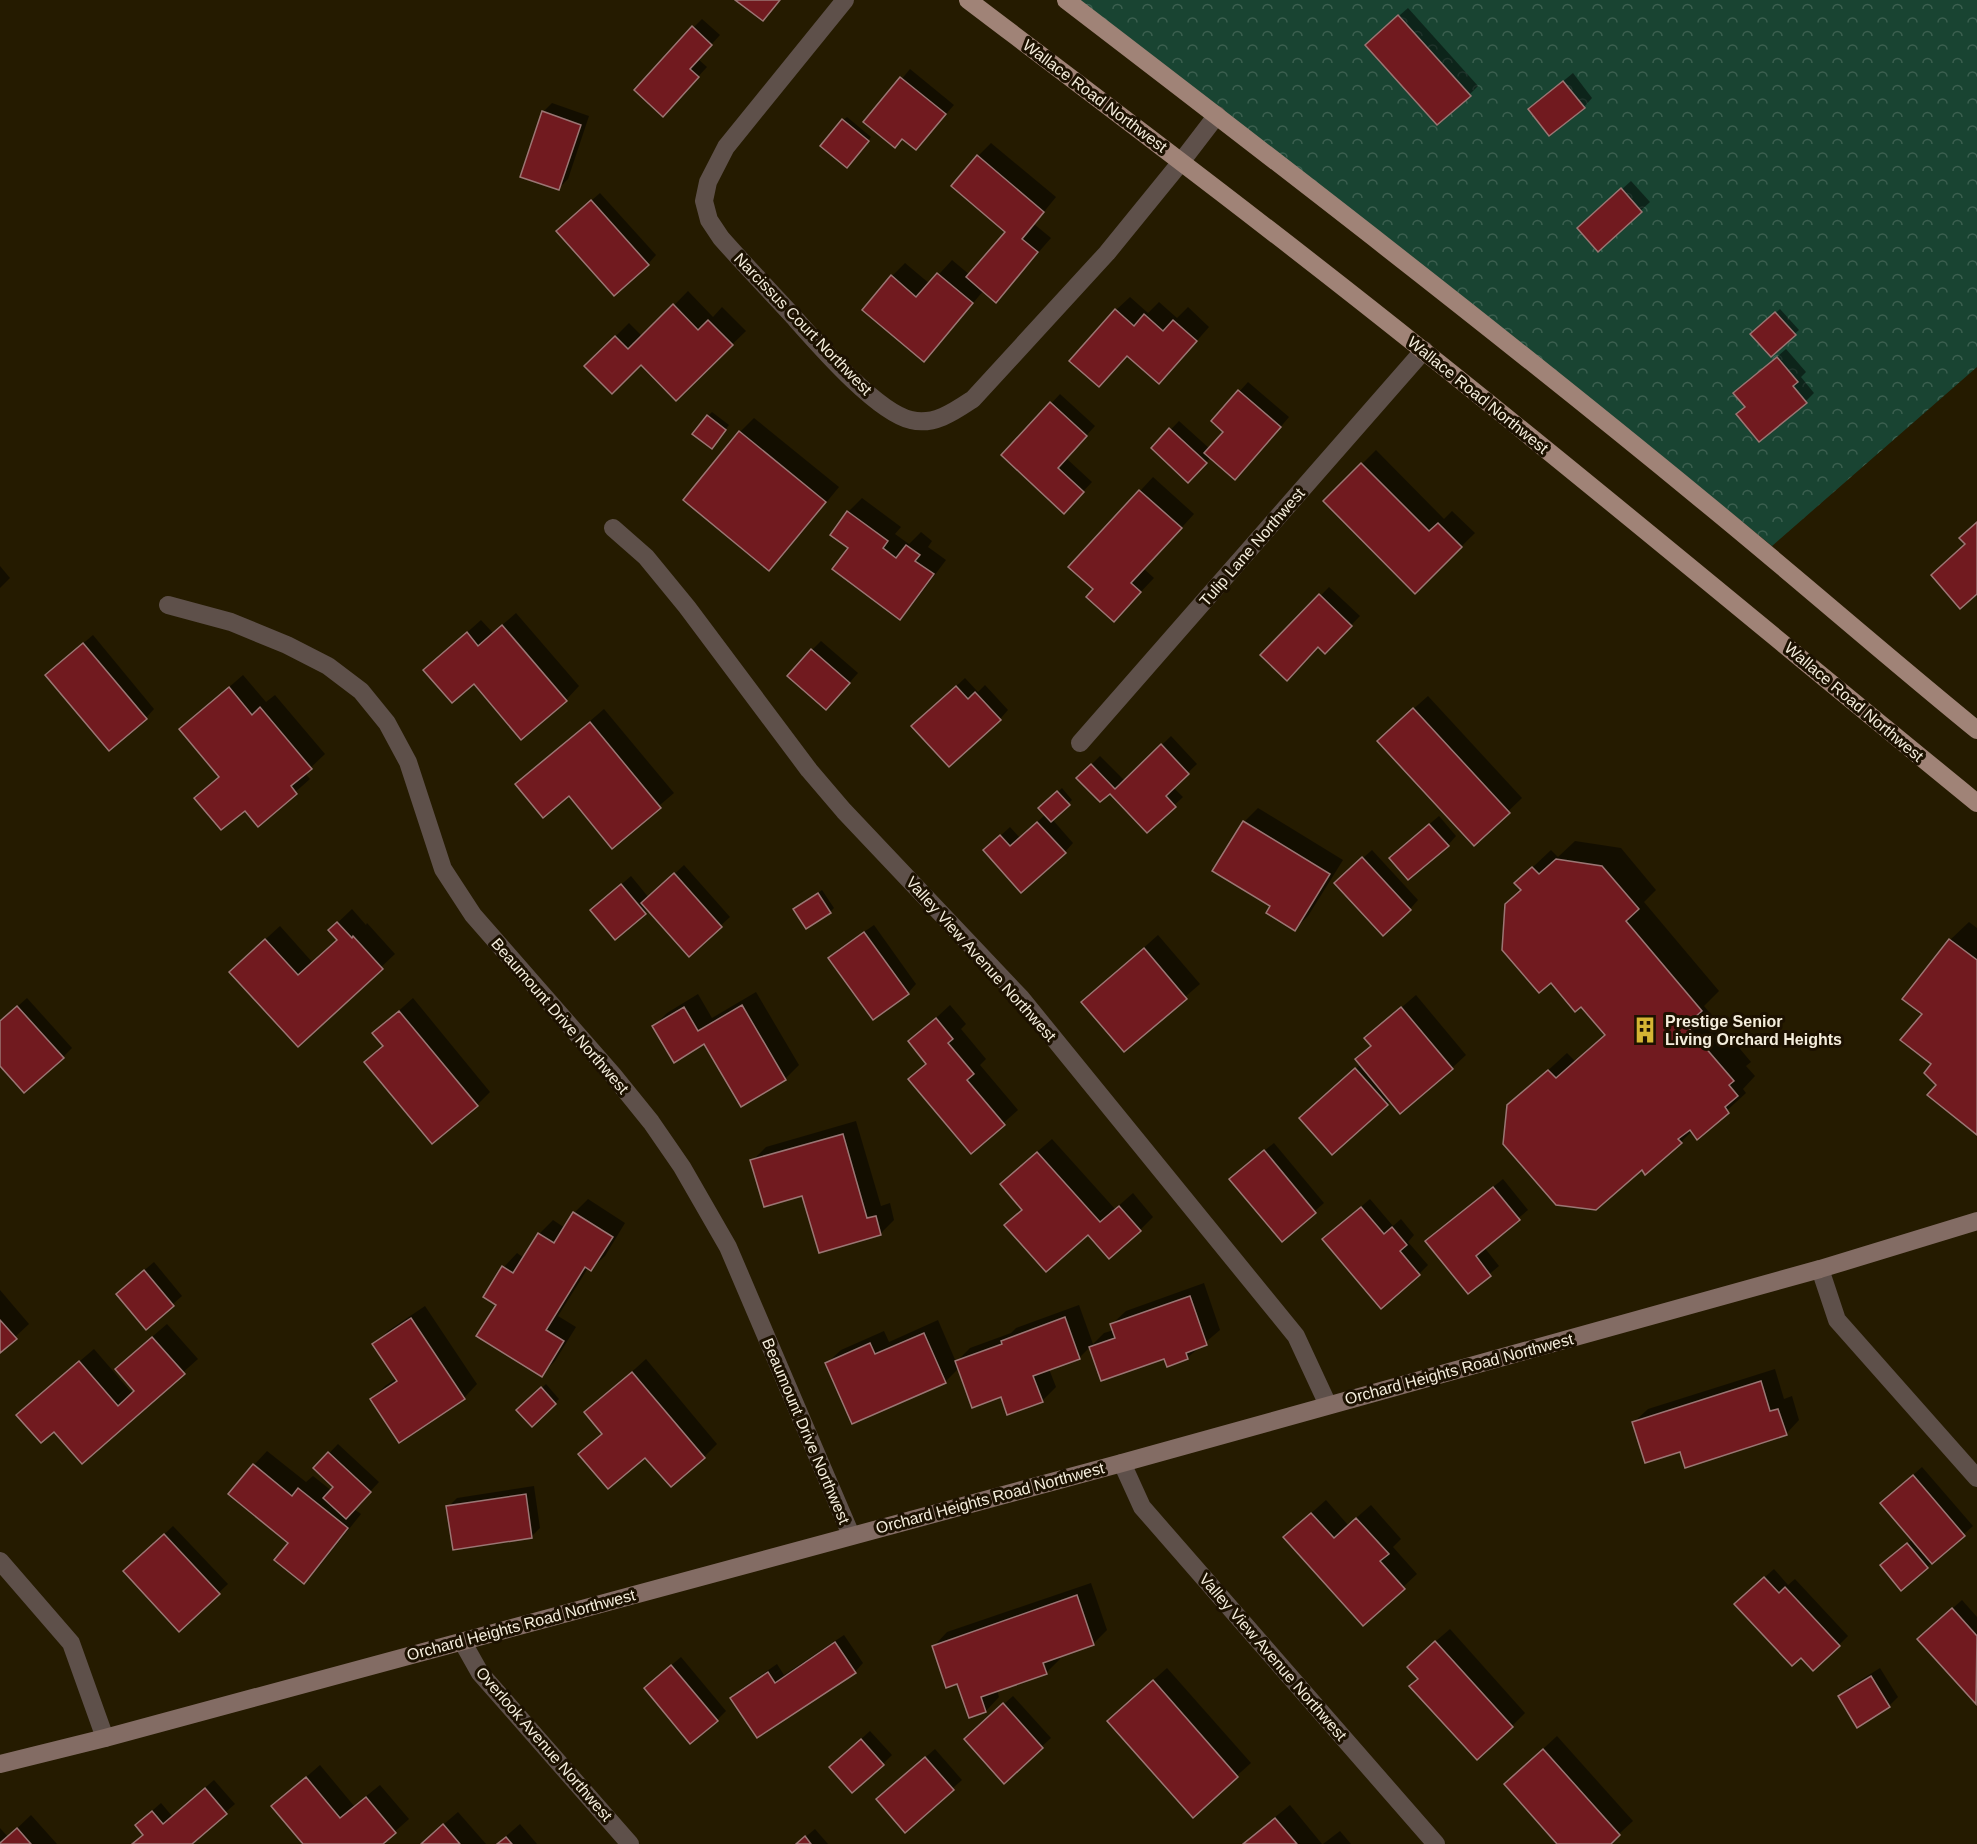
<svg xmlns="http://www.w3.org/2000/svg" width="1977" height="1844" font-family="Arial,sans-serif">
<defs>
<pattern id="forest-crowns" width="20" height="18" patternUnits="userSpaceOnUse" patternTransform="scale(1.5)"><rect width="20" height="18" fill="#194432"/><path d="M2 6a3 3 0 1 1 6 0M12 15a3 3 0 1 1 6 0" fill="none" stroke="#3b5f4f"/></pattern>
</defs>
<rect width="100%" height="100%" fill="#251b00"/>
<path fill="url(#forest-crowns)" d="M1063,0H1977V367L1772,546L1682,473Z"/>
<g fill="#0007" fill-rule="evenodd">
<path d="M1408,8L1478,86L1469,95L1376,36Z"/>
<path d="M702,19L720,35L698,59L707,67L671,106L694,27Z"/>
<path d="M910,69L954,105L916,148L903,138L895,146L866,122Z"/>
<path d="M1573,73L1592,98L1584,107L1530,109Z"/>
<path d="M552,103L589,116L568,179L559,188L543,112Z"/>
<path d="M847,117L871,137L851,162L843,120Z"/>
<path d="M991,143L1056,197L1034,224L1051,238L996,301L984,290L937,346L892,276L905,263L930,284L952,260L970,275L1007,231L978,156Z"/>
<path d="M1631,181L1650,202L1598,250L1588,220Z"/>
<path d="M600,193L656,255L648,264L567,222Z"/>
<path d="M688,291L713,317L722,307L746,331L676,399L641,363L586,366L629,323L643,337Z"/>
<path d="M1130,297L1148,313L1159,302L1177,318L1188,307L1209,327L1172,369L1116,310Z"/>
<path d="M1780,309L1799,330L1771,355L1752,334Z"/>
<path d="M1786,349L1806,372L1801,377L1814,393L1806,401L1738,414L1746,406L1735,393Z"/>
<path d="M1248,382L1289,417L1244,470L1211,457L1188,481L1153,448L1179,421L1210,449L1225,431L1213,421Z"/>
<path d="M1060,394L1095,426L1066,458L1092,482L1064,512L1003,455Z"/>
<path d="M712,412L729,425L715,443L708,416Z"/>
<path d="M754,418L839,487L783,555L769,569L685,499L740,432Z"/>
<path d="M1376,450L1444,519L1452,511L1475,533L1415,592L1325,501Z"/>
<path d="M1153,477L1194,514L1144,569L1154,578L1114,620L1095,589L1070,567Z"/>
<path d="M862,498L901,527L895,534L909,544L921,532L932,541L928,547L946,560L913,604L900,618L850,548L832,534L848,512Z"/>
<path d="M0,566L10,578L0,588Z"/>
<path d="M1329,587L1360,616L1325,652L1319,646L1263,655Z"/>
<path d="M516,613L579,686L566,700L425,670L481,620L493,633Z"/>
<path d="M93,635L154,709L146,718L56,666Z"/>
<path d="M821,641L858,673L835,699L812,650Z"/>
<path d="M243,675L266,702L275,695L325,754L305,773L310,779L258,825L245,809L196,798L220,776L181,729Z"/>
<path d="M965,678L978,692L985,685L1008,710L1000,719L922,718Z"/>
<path d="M1428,696L1522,798L1474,844L1392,728Z"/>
<path d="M604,709L674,793L612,846L569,794L517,784Z"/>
<path d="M1171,736L1197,764L1173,787L1183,797L1147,831L1110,792L1078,778L1100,756L1125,781Z"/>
<path d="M1062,788L1072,800L1052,819L1073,843L1065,852L985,850L1010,827L1020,838L1046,814L1041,808Z"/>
<path d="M1258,808L1343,860L1308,916L1295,929L1244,822Z"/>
<path d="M1439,816L1456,836L1448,845L1400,849Z"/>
<path d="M1575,841L1621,848L1656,890L1644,902L1719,991L1704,1006L1751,1062L1746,1066L1755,1076L1743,1089L1746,1093L1698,1137L1692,1131L1681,1142L1642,1168L1509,1106L1567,1053L1575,1061L1606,1034L1522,889L1516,883L1551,850L1558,857Z"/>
<path d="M1372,850L1418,900L1410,909L1345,874Z"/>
<path d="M684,865L730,917L689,955L648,909L615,938L601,902L631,876L649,898Z"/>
<path d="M822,890L834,908L830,912L795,909Z"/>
<path d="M352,909L366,925L367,923L395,954L298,1045L245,958L280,926L313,963L339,939L330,930Z"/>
<path d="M1969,922L1977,928V1133L1938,1084L1924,1013L1904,999L1950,940Z"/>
<path d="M874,925L916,984L908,993L830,958L839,949Z"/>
<path d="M1158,935L1200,984L1124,1050L1083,1002Z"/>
<path d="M756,992L799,1065L785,1079L742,1105L704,1042L654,1026L667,1013L698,994L712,1018Z"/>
<path d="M1416,995L1466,1055L1452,1068L1391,1100L1333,1153L1310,1110L1361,1064L1357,1059L1372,1045L1366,1038Z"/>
<path d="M27,998L72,1048L63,1057L0,1064V1022Z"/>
<path d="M413,998L490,1092L477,1105L366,1062L384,1045L374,1033Z"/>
<path d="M950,1005L966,1024L961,1029L986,1059L980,1065L1018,1110L971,1152L910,1079L927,1063L910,1042Z"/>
<path d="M856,1121L881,1206L890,1203L894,1220L881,1233L803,1194L752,1161L766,1147Z"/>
<path d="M1052,1139L1115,1209L1133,1193L1153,1217L1140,1230L1088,1233L1007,1225L1023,1209L1015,1171Z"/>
<path d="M1274,1143L1324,1203L1282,1240L1240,1170Z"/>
<path d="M1503,1179L1528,1210L1484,1247L1499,1266L1468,1292L1436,1233Z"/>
<path d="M588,1199L625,1223L605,1256L591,1269L588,1268L558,1316L576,1327L555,1361L541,1375L498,1304L485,1296L504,1267L517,1253L524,1258L539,1234L553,1220L565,1228L574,1213Z"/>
<path d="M1370,1199L1393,1226L1401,1219L1414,1235L1408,1242L1428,1265L1419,1274L1333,1231Z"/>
<path d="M154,1262L182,1296L146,1328L127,1285Z"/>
<path d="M1204,1283L1220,1330L1187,1358L1164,1357L1090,1347L1079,1358L1049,1369L1056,1387L1042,1401L1002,1395L959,1368L945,1382L827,1363L841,1350L884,1331L889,1342L938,1320L956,1362L970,1348L1011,1333L1016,1328L1079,1305L1093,1344L1104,1333L1114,1330L1112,1324L1126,1311Z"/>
<path d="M0,1290L29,1324L0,1351Z"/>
<path d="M425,1306L477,1384L464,1398L372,1399L385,1386L397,1378L374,1345L388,1331Z"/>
<path d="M167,1324L198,1359L82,1462L32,1402L94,1349L132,1393L136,1390L131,1355Z"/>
<path d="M646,1359L717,1444L704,1457L594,1441L603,1433L586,1413Z"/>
<path d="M1775,1369L1784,1399L1792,1396L1799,1420L1786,1434L1681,1450L1634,1422L1648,1409Z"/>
<path d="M546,1384L559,1399L532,1425L518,1410Z"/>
<path d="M338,1444L379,1482L354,1509L361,1514L317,1569L303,1582L290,1543L254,1465L267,1451L306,1482L313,1476L332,1491L336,1487L315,1468Z"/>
<path d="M1922,1467L1973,1526L1927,1567L1886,1561L1913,1539L1882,1503Z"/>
<path d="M534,1486L540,1528L531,1537L448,1507L457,1498Z"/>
<path d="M1326,1500L1348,1525L1371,1505L1401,1539L1393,1547L1417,1574L1363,1624L1299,1524Z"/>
<path d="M173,1526L228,1584L179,1630L134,1563Z"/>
<path d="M1774,1569L1788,1585L1795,1579L1848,1636L1839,1645L1745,1595Z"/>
<path d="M1091,1583L1107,1630L1093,1644L1059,1656L1060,1659L1046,1673L997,1690L999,1697L986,1711L958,1682L934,1646L947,1632ZM1041,1655L1046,1667H1043Z"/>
<path d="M1962,1600L1977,1617L1976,1702L1928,1630Z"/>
<path d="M1450,1629L1525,1713L1512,1726L1419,1678L1422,1653Z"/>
<path d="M844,1635L863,1663L855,1672L732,1698L741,1689L777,1664L784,1675Z"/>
<path d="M681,1657L726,1711L717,1720L655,1679Z"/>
<path d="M1167,1668L1251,1763L1193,1815L1123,1707Z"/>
<path d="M1880,1668L1898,1697L1889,1706L1839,1697L1848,1688Z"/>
<path d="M1013,1696L1051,1738L1004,1781L975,1730Z"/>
<path d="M870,1731L892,1755L883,1764L840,1758Z"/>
<path d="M1557,1736L1633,1821L1608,1844H1560L1519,1771Z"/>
<path d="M935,1749L962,1780L905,1830L887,1791Z"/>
<path d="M320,1765L354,1806L380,1785L409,1819L381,1844H305L273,1806Z"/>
<path d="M214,1780L235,1804L189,1844H134L144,1834L145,1817L161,1803L172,1816Z"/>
<path d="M1290,1805L1322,1844H1243L1248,1839Z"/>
<path d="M458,1812L486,1844H421Z"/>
<path d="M31,1815L57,1844H0V1828L8,1837Z"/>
<path d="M520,1824L537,1844H497Z"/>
<path d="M815,1829L828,1844H797Z"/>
<path d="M1340,1831L1351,1844H1323Z"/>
</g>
<g fill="#711a1f" stroke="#9b7674" stroke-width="1.5">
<path d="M735,0H780L763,21Z"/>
<path d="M1398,15L1471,96L1437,125L1365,45Z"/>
<path d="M692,26L712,45L690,69L699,77L663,117L634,90Z"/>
<path d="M900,77L946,114L916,150L902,139L895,148L863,122Z"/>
<path d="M1563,81L1585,108L1549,136L1528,109Z"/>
<path d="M542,111L581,125L559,190L520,177Z"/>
<path d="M842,119L869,141L847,168L820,146Z"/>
<path d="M977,155L1044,212L1022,239L1038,252L996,303L966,277L1005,232L951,186Z"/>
<path d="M1621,188L1642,212L1598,252L1577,228Z"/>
<path d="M591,200L649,265L614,296L556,231Z"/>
<path d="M937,273L973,303L924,362L862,310L891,275L916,297Z"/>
<path d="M673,304L698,330L708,320L733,345L676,401L641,365L612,394L584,366L615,336L628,349Z"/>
<path d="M1115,309L1134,326L1144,314L1163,331L1173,320L1197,341L1159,384L1127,356L1099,387L1069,361Z"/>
<path d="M1775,312L1796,335L1771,357L1750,334Z"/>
<path d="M1777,357L1798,382L1793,386L1807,403L1759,442L1736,414L1745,407L1733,393Z"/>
<path d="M1238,390L1281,427L1235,480L1204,453L1223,432L1211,421Z"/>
<path d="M1050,402L1087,436L1058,468L1084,492L1064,514L1001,455Z"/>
<path d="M707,415L726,430L712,449L692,434Z"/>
<path d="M1169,428L1207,463L1188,483L1151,448Z"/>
<path d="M739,431L826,502L769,571L683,500Z"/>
<path d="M1361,463L1429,531L1438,523L1462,547L1415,594L1323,501Z"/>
<path d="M1139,490L1182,528L1131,583L1141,592L1114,622L1086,597L1093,589L1068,567Z"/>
<path d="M847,511L888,541L883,548L896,558L906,545L920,555L915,561L934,574L900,620L832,569L848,548L830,535Z"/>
<path d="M1977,522V594L1960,609L1931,575L1965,544L1959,538Z"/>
<path d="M1319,594L1352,626L1325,654L1318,647L1287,681L1260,655Z"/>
<path d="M502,625L567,701L521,740L474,684L452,703L423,670L467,632L478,646Z"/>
<path d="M83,643L147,719L109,751L45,675Z"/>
<path d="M811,649L850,683L826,710L787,676Z"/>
<path d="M956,686L968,699L975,692L1001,720L949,767L911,726Z"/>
<path d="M229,687L252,715L260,707L312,769L291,786L297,794L258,827L245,811L221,830L194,798L219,777L179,729Z"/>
<path d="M1413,708L1510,813L1474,846L1377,741Z"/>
<path d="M590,722L661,808L612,849L569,796L543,818L515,784Z"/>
<path d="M1161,744L1189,774L1166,796L1176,807L1147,833L1110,794L1100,802L1076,778L1091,764L1115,789Z"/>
<path d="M1057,791L1070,805L1051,822L1038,808Z"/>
<path d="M1243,821L1330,874L1295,931L1266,913L1270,906L1212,871Z"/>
<path d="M1037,822L1066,853L1021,893L983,850L1000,835L1010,846Z"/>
<path d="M1429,824L1449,846L1408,880L1389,858Z"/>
<path d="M1362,857L1411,910L1383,936L1334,883Z"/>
<path d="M1556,859L1602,866L1639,909L1626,921L1702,1011L1686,1025L1734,1081L1729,1085L1738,1096L1725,1107L1729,1113L1697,1140L1690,1130L1678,1139L1682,1143L1645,1175L1642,1170L1596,1210L1556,1205L1503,1144L1507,1105L1548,1070L1556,1078L1605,1035L1581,1007L1575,1012L1551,983L1539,993L1502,950L1505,904L1521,890L1514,883L1532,867L1539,874Z"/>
<path d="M674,873L722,927L689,957L641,903Z"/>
<path d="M621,884L646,914L615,940L590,910Z"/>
<path d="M818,893L831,913L806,929L793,909Z"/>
<path d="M337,922L352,938L353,936L383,969L298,1047L229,972L265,939L298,975L337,940L328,930Z"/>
<path d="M864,932L909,994L873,1020L828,958Z"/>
<path d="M1949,939L1977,960V1135L1927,1095L1936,1085L1924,1073L1931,1064L1900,1040L1922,1014L1902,999Z"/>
<path d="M1144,948L1187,999L1124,1052L1081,1002Z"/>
<path d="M742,1005L786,1080L741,1107L704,1044L674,1063L652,1026L684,1007L698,1031Z"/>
<path d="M17,1006L64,1058L24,1093L0,1066V1021Z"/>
<path d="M1401,1007L1453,1069L1400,1114L1355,1059L1371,1046L1364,1038Z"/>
<path d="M399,1011L478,1106L432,1144L364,1062L383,1046L372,1033Z"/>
<path d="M936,1018L953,1039L948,1043L974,1074L967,1080L1005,1125L971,1154L908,1079L926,1064L908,1041Z"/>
<path d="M1355,1068L1388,1105L1332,1155L1299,1118Z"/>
<path d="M843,1134L867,1218L876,1216L881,1235L819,1253L802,1196L764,1207L750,1160Z"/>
<path d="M1264,1150L1316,1213L1282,1242L1229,1179Z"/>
<path d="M1037,1152L1100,1222L1119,1206L1141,1231L1109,1259L1088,1235L1046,1272L1004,1225L1022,1210L1000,1184Z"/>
<path d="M1493,1187L1520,1220L1476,1256L1491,1276L1468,1294L1425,1241Z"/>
<path d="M1361,1207L1384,1234L1392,1227L1407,1245L1400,1251L1420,1275L1381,1309L1322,1239Z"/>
<path d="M573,1212L613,1237L591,1271L585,1267L546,1330L564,1341L542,1377L476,1336L496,1305L483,1297L502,1266L513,1273L538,1233L554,1243Z"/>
<path d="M144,1270L174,1306L146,1330L116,1294Z"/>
<path d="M1190,1296L1207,1345L1186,1353L1188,1359L1167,1367L1164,1359L1101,1381L1089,1347L1115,1338L1110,1324Z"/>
<path d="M1065,1317L1080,1359L1033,1376L1043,1402L1007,1415L1001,1397L972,1408L955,1361L1002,1344L1001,1341Z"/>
<path d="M411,1318L465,1399L399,1443L370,1399L397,1381L372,1344Z"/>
<path d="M0,1320L17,1339L0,1353Z"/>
<path d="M924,1333L946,1383L852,1424L825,1363L870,1343L875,1354Z"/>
<path d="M152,1337L185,1374L82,1464L54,1432L41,1443L16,1415L79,1361L118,1406L134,1391L115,1369Z"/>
<path d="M632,1372L705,1458L671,1487L645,1458L608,1489L578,1454L602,1434L584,1412Z"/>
<path d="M1761,1381L1770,1411L1778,1409L1787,1435L1685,1468L1680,1452L1645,1463L1632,1422Z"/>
<path d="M541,1387L556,1404L532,1427L516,1410Z"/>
<path d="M328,1452L371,1492L346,1519L323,1498L333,1487L313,1468Z"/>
<path d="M253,1464L292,1496L298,1488L348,1528L304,1584L274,1560L288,1543L228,1494Z"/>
<path d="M1913,1475L1965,1536L1932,1564L1880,1503Z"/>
<path d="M526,1494L532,1538L453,1550L446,1506Z"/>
<path d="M1311,1513L1334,1538L1356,1518L1389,1554L1380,1561L1405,1589L1363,1626L1283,1537Z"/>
<path d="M164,1534L220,1594L179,1632L123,1571Z"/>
<path d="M1907,1543L1928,1568L1901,1591L1880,1565Z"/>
<path d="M1764,1577L1779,1593L1785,1587L1840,1646L1813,1671L1801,1658L1792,1666L1734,1604Z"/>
<path d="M1077,1595L1094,1645L1043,1663L1047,1674L981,1697L986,1712L969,1718L957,1684L946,1688L932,1646Z"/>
<path d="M1952,1608L1977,1636L1976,1704L1917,1639Z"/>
<path d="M1435,1641L1513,1727L1477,1760L1409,1686L1418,1679L1407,1667Z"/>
<path d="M835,1642L856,1673L757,1738L730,1698L768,1672L775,1683Z"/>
<path d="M671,1665L718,1721L690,1744L644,1688Z"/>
<path d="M1871,1676L1890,1707L1857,1728L1838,1696Z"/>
<path d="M1153,1680L1238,1777L1193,1818L1107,1721Z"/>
<path d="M1003,1703L1043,1748L1004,1784L964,1739Z"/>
<path d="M861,1739L884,1765L852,1793L829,1767Z"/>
<path d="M1543,1749L1620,1835L1611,1844H1557L1504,1784Z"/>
<path d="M925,1757L954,1790L905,1833L876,1799Z"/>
<path d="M306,1777L340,1818L366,1797L396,1833L383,1844H303L271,1806Z"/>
<path d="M205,1788L227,1814L192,1844H132L143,1835L135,1825L152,1811L163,1824Z"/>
<path d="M1275,1818L1297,1844H1243Z"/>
<path d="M443,1824L460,1844H421Z"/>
<path d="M17,1828L31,1844H0V1843Z"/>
<path d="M805,1836L811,1844H796Z"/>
<path d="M506,1837L512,1844H497Z"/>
</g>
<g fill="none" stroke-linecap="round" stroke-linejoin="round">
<g stroke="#5e504a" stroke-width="18">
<path d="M845,0L726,147L708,182L704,201L709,220L721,238C744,264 768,289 792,315C817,343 876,412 911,420C934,426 955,411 973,399L1107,253L1181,162L1217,115"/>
<path d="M613,528L646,557L687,607L809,770L844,811L1021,998L1296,1336L1328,1405"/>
<path d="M168,605L231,622L287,645L328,666L361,691L387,723L408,762L443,869L473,915L613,1075L651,1122L682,1167L728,1247L851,1535"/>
<path d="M1080,743L1424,350"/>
<path d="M1820,1269L1837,1320L1977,1478"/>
<path d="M1122,1463L1142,1507L1436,1844"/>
<path d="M0,1561L71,1643L105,1738"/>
<path d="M462,1641L480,1673L630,1844"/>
</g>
<path stroke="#836c64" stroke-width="18" d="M0,1764L105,1738L1122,1463L1820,1269L1977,1221"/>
<g stroke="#a08377" stroke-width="18">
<path d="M968,0C1121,116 1275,232 1425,352C1611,500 1793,653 1977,803"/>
<path d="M1066,0C1280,164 1494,329 1702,500C1795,576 1885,655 1977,730"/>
</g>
</g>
<defs>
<g id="building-bare" transform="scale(2.07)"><path d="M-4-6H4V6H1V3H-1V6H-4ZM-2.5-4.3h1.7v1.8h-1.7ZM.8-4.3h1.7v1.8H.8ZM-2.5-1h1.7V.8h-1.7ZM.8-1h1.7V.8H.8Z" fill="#d5b534" stroke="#1c1100" stroke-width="2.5" paint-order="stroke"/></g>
</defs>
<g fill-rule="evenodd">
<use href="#building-bare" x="1645" y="1030"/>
</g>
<g text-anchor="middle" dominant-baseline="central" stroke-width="6" stroke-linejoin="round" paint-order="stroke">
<g font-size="16" fill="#f4eddc" stroke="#1c1100">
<text transform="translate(1095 96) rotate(37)">Wallace Road Northwest</text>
<text transform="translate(803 324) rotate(46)">Narcissus Court Northwest</text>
<text transform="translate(1478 395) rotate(39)">Wallace Road Northwest</text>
<text transform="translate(1252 547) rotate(-49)">Tulip Lane Northwest</text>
<text transform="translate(1854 702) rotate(40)">Wallace Road Northwest</text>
<text transform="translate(981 959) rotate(48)">Valley View Avenue Northwest</text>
<text transform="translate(560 1016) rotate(49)">Beaumount Drive Northwest</text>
<text transform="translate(1459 1369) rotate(-15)">Orchard Heights Road Northwest</text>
<text transform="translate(806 1431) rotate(67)">Beaumount Drive Northwest</text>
<text transform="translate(990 1498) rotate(-15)">Orchard Heights Road Northwest</text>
<text transform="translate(521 1625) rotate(-15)">Orchard Heights Road Northwest</text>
<text transform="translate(1273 1657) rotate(49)">Valley View Avenue Northwest</text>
<text transform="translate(544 1744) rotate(49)">Overlook Avenue Northwest</text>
</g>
<g font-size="16" font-weight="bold" fill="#f4eddc" stroke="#1c1100" text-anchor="start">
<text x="1665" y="1021">Prestige Senior<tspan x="1665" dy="18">Living Orchard Heights</tspan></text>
</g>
</g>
</svg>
